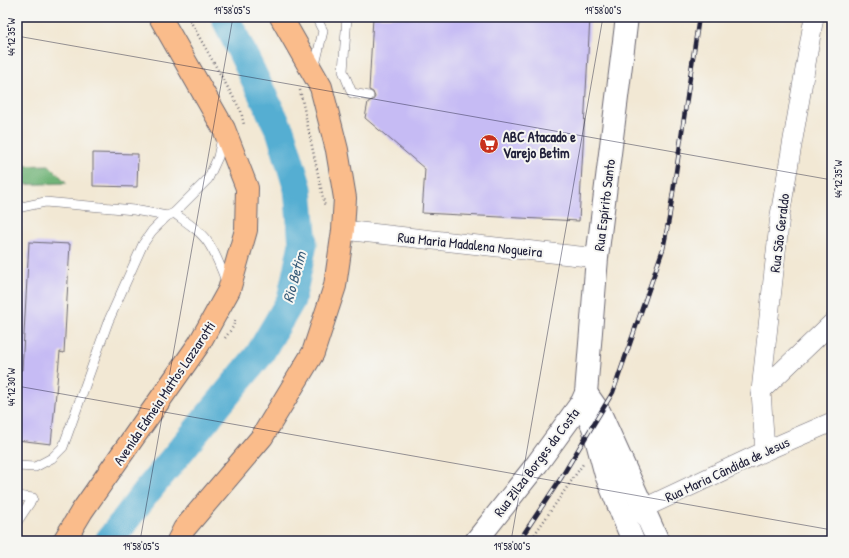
<svg xmlns="http://www.w3.org/2000/svg" width="849" height="558" font-family="'Patrick Hand',sans-serif">
<rect width="100%" height="100%" fill="#f6f6f2"/>
<filter id="ink" filterUnits="userSpaceOnUse"><feTurbulence type="fractalNoise" baseFrequency=".025" numOctaves="2"/><feDisplacementMap in="SourceGraphic" scale="8" xChannelSelector="R" yChannelSelector="G"/><feConvolveMatrix kernelMatrix="1 2 1 2 8 2 1 2 1" color-interpolation-filters="sRGB"/></filter>
<filter id="wash" filterUnits="userSpaceOnUse"><feTurbulence type="fractalNoise" baseFrequency=".012" numOctaves="4" result="noise"/><feDisplacementMap in="SourceGraphic" scale="16" xChannelSelector="R" yChannelSelector="G"/><feGaussianBlur stdDeviation="0.9" result="paint"/><feColorMatrix in="noise" values="0 0 0 0 0 0 0 0 0 0 0 0 0 0 0 0 0 1.4 0 .05"/><feComposite in="paint" operator="in"/></filter>
<g filter="url(#wash)">
<rect width="100%" height="100%" fill="#f2e8d4"/>
<path fill="#71b478" stroke="#4a6b5a" d="M49,165L67,183L17,185V166Z"/>
<g fill="none" stroke-linecap="round" stroke-linejoin="round">
<path stroke="#55aed2" stroke-width="29" d="M109,541L148,490L259,355L291,300L303,244L298,189L281,133L225,17"/>
</g>
<g id="blocks">
<g fill="#c6bbf4">
<path d="M373,17H590L579,221L422,213L425,169L365,118L368,102L373,100L375,97L373,92L369,90Z"/>
<path d="M93,153L138,154L137,187L93,186Z"/>
<path d="M29,242L70,244L64,353L60,352L51,444L17,440V370H22Z"/>
</g>
</g>
</g>
<g filter="url(#ink)">
<use href="#blocks" fill-opacity="0" stroke="#6b6771" stroke-width="1"/>
<g fill="none" stroke-linecap="round" stroke-linejoin="round">
<g stroke="#6b6771" stroke-width="10">
<g id="service">
<path d="M347,17L343,71L352,93L369,96"/>
<path d="M314,69L323,31L316,17"/>
<path d="M17,208L45,202L134,210L167,216L152,231L143,244L108,322L63,447L52,458L35,467L17,466"/>
<path d="M174,213C186,222 201,231 209,244C217,256 222,270 227,284"/>
<path d="M167,216L174,213L208,179L218,157L222,138"/>
<path d="M17,496L33,498L17,522"/>
</g>
</g>
<g stroke="#6b6771" stroke-width="20">
<g id="minor">
<path d="M343,230L597,258"/>
<path d="M761,391L832,323"/>
<path d="M765,451L761,391L780,215L814,17"/>
<path d="M630,516L644,508L765,451L832,422"/>
</g>
</g>
<g stroke="#6b6771" stroke-width="24">
<g id="tertiary">
<path d="M586,393L600,413L658,541"/>
<path d="M587,414L593,427L606,475L633,541"/>
<path d="M476,541L537,464L582,402L586,393L597,258L627,17"/>
</g>
</g>
<g stroke="#6b6771" stroke-width="24">
<g id="primary">
<path d="M64,541L82,511L199,344L229,290L246,230L247,188L224,129L160,17"/>
<path d="M178,541L184,529L262,437L313,353L335,286L343,230L345,198L337,150L321,87L281,17"/>
</g>
</g>
<g stroke="#6b6771" stroke-width="2.5" stroke-dasharray="1 3" stroke-linecap="butt">
<path d="M188,17L241,111L244,125"/>
<path d="M300,90L325,207"/>
<path d="M225,338L233,327L235,320"/>
<path d="M530,541L583,464"/>
</g>
<use href="#service" stroke="#fff" stroke-width="9"/>
<use href="#minor" stroke="#fff" stroke-width="19"/>
<use href="#tertiary" stroke="#fff" stroke-width="22"/>
<use href="#primary" stroke="#fabc8b" stroke-width="22"/>
<g stroke="#22223b" stroke-width="4.5">
<path id="rail" d="M519,541L561,478L613,392L663,249L669,219L699,17"/>
</g>
<use href="#rail" stroke="#f6f6f2" stroke-width="3" stroke-dasharray="9" stroke-linecap="butt"/>
</g>
</g>
<path fill="none" stroke="#22223b" stroke-width="1" stroke-opacity="0.45" d="M17,36L832,180M17,386L832,530M140,541L233,17M511,541L603,17"/>
<defs>
<g id="supermarket-disc" transform="scale(1)"><circle r="9.5" fill="#c8321e" stroke="#f6f6f2"/><path d="M-6-5.5h2.5l.6 2H6L4.5 2H-2.5L-4.4-4H-6ZM-1.5 3.2a1.3 1.3 0 1 0 .1 0ZM3 3.2a1.3 1.3 0 1 0 .1 0Z" fill="#fff"/></g>
</defs>
<g fill-rule="evenodd">
<use href="#supermarket-disc" x="489" y="144"/>
</g>
<g text-anchor="middle" dominant-baseline="central" stroke-width="4" stroke-linejoin="round" paint-order="stroke">
<g font-size="14" font-weight="bold" fill="#22223b" stroke="#f6f6f2" text-anchor="start">
<text x="503" y="136">ABC Atacado e<tspan x="503" dy="16">Varejo Betim</tspan></text>
</g>
<g font-size="14" fill="#22223b" stroke="#f6f6f2">
<text transform="translate(604 205) rotate(-83)">Rua Espírito Santo</text>
<text transform="translate(779 233) rotate(-83)">Rua São Geraldo</text>
<text transform="translate(470 244) rotate(6)">Rua Maria Madalena Nogueira</text>
<text transform="translate(164 393) rotate(-56)">Avenida Edmeia Mattos Lazzarotti</text>
<text transform="translate(536 462) rotate(-53)">Rua Zilza Borges da Costa</text>
<text transform="translate(727 469) rotate(-25)">Rua Maria Cândida de Jesus</text>
</g>
<g font-size="15" font-style="italic" fill="#365a77" stroke="#f6f6f2">
<text transform="translate(294 277) rotate(-75)">Rio Betim</text>
</g>
</g>
<rect width="849" height="558" fill="none" stroke="#f6f6f2" stroke-width="44"/>
<rect x="22" y="22" width="805" height="514" fill="none" stroke="#22223b" stroke-width="1.5"/>
<g font-size="10" text-anchor="middle" fill="#22223b">
<text x="232" y="14">19°58'05"S</text>
<text x="603" y="14">19°58'00"S</text>
<text transform="translate(11 37) rotate(-90)" y="4">44°12'35"W</text>
<text transform="translate(838 179) rotate(-90)" y="4">44°12'35"W</text>
<text transform="translate(11 387) rotate(-90)" y="4">44°12'30"W</text>
<text x="141" y="550">19°58'05"S</text>
<text x="512" y="550">19°58'00"S</text>
</g>
</svg>
